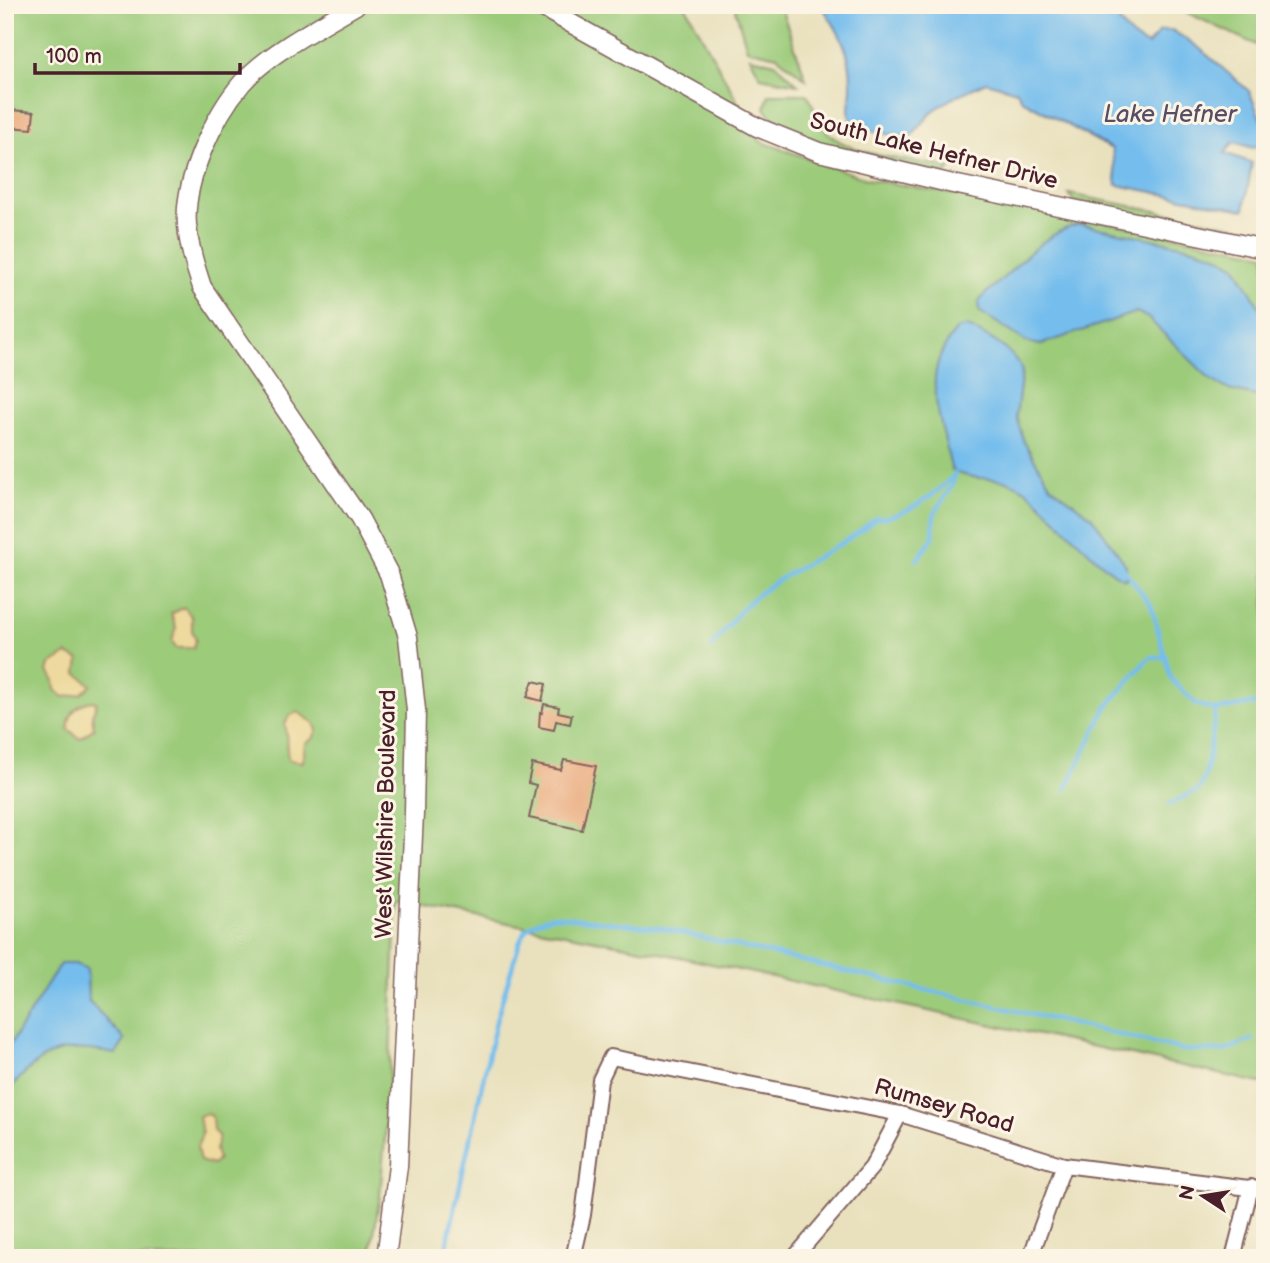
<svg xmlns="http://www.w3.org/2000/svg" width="1270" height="1263" font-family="'Balsamiq Sans',sans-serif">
<rect width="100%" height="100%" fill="#fcf5e5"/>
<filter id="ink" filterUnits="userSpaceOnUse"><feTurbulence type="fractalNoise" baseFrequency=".0143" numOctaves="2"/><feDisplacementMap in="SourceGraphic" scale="14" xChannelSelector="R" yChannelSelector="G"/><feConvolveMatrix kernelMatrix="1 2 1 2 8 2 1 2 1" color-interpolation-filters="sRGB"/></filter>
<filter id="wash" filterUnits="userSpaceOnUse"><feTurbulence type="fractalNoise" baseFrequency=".00686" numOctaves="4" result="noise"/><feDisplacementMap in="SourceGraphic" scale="28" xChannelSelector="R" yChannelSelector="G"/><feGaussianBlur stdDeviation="1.57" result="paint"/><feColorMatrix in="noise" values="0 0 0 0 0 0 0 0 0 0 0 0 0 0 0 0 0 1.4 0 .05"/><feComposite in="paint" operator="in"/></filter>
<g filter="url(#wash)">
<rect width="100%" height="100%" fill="#e9e1be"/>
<g fill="#9ccb7a" stroke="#737552" stroke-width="2">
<path d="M5,5H685L759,141L867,179L1055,212L1265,254V1084L647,950L396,901L389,1088L380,1196L370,1258H5Z"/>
<path d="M734,5H780L806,79L777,56L747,49Z"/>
<path d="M1177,5H1265V49L1179,9Z"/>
<path d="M750,57L775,63L798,84L761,77Z"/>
<path d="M769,94H807C814,105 817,118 824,128C846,158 917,160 951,168L945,174L835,149L779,128L765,108Z"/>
<path d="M1069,194L1265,232V239L1073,201Z"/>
</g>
<g fill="#eeda9e" stroke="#9c7c64" stroke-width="2">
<path d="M184,607L192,617V631L196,639L193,648H176L172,642L176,628L171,614Z"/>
<path d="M67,654L79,660L77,673L91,685L81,694L64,697L55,690L54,681L48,671L50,665Z"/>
<path d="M93,701L97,703L92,715L94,728L80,739L68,729C69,713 77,703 93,701Z"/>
<path d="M298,712L314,723L317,730L313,739L305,743L303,762L289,760C285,752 288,737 285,724L290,715Z"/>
<path d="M206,1113L212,1116L213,1130L219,1137L215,1150L218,1159L213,1165L200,1161L197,1148L202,1134L199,1116Z"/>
</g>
<g fill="#74bded" stroke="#5f6e8c" stroke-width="2">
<path d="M821,5H1109C1119,22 1129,39 1148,45L1160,31L1172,30L1198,47L1249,91L1265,129L1262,143L1253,148L1234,142L1225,153L1252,163L1244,210L1117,185L1112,149L1022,100L1017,91L986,82L954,97L933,111L910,138L854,128C845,112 851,103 851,86C852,52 839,31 821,5Z"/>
<path d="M1080,224L1186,246L1214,254L1235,265L1265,317V398L1229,390L1210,379L1148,318L1137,312L1040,345L1027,342L979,311V302L985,294C1016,270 1040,233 1080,224Z"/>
<path d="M968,327C987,336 1015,350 1022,371L1016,416L1024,442L1051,486L1092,517L1126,565V579C1110,578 1049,511 1033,496C1003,469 980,486 952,470C948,459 947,448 944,437C933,393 926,365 958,328Z"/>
<path d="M60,964H75L87,969L88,1000L125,1040L116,1054C58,1043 44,1050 5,1094V1053Z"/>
</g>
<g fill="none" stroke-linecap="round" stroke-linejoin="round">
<g stroke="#74bded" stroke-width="4.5">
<path d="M917,560L933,537L934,514L952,486L955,473"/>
<path d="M1122,567L1151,605L1171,679L1196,704L1216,710L1265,702"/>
<path d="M711,647C724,632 736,614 750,601C788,568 839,551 876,518C902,519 935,495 952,477"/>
<path d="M1066,789L1106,708L1144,663L1151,657H1166"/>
<path d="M1170,804L1200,789L1206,772L1216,710"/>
<path d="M444,1258L496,1021L519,944L526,929L538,921L554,916L661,928L1184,1050L1224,1051L1253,1039"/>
</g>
</g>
<g id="blocks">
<g fill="#e8a474">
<path d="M11,110L34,112L32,129L9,127Z"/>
<path d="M533,681L546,684L542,701L527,697Z"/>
<path d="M544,704L559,707L558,712L572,715L570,724L556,721L554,730L539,727L540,712L542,713Z"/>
<path d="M564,760L596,766L582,830L529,818L536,785L528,783L532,764L561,770Z"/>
</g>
</g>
</g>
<g filter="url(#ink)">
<use href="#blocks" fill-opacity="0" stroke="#82635e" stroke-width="2"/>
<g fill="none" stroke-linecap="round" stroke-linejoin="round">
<g stroke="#82635e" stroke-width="18">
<g id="minor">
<path d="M573,1258L583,1215L600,1080L611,1057L900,1114L1064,1165L1265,1190"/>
<path d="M794,1258L872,1167L900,1114"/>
<path d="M1030,1258L1064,1165"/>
<path d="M1233,1258L1251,1187"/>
</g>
</g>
<g stroke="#82635e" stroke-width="21">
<g id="tertiary">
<path d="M356,5C322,25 267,54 242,83C214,116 183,181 187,225C189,247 195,266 202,287L360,519L389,574L408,637L416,710L414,813L398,1166L386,1258"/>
<path d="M538,5L757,127L819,152L953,184L1265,249"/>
</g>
</g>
<use href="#minor" stroke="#fff" stroke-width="14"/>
<use href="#tertiary" stroke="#fff" stroke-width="18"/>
</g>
</g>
<g text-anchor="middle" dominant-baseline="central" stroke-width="6" stroke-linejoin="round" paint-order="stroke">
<g font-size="23" fill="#4a1f2b" stroke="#fcf5e5">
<text transform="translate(934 151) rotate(14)">South Lake Hefner Drive</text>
<text transform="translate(386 814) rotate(-89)">West Wilshire Boulevard</text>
<text transform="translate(944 1106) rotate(16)">Rumsey Road</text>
</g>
<g font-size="24" font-style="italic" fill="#574e65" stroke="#fcf5e5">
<text x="1170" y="114">Lake Hefner</text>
</g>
</g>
<rect width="1270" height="1263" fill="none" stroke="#fcf5e5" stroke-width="28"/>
<g transform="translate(1203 1196) rotate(282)" stroke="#fcf5e5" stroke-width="5" paint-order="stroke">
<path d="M0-5L12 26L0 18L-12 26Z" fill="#4a1f2b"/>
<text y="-10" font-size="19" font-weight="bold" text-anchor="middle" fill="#4a1f2b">N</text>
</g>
<path d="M35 63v10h205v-10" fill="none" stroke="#4a1f2b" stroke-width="3.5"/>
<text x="46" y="63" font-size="21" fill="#4a1f2b" stroke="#fcf5e5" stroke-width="5" paint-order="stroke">100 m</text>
</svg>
